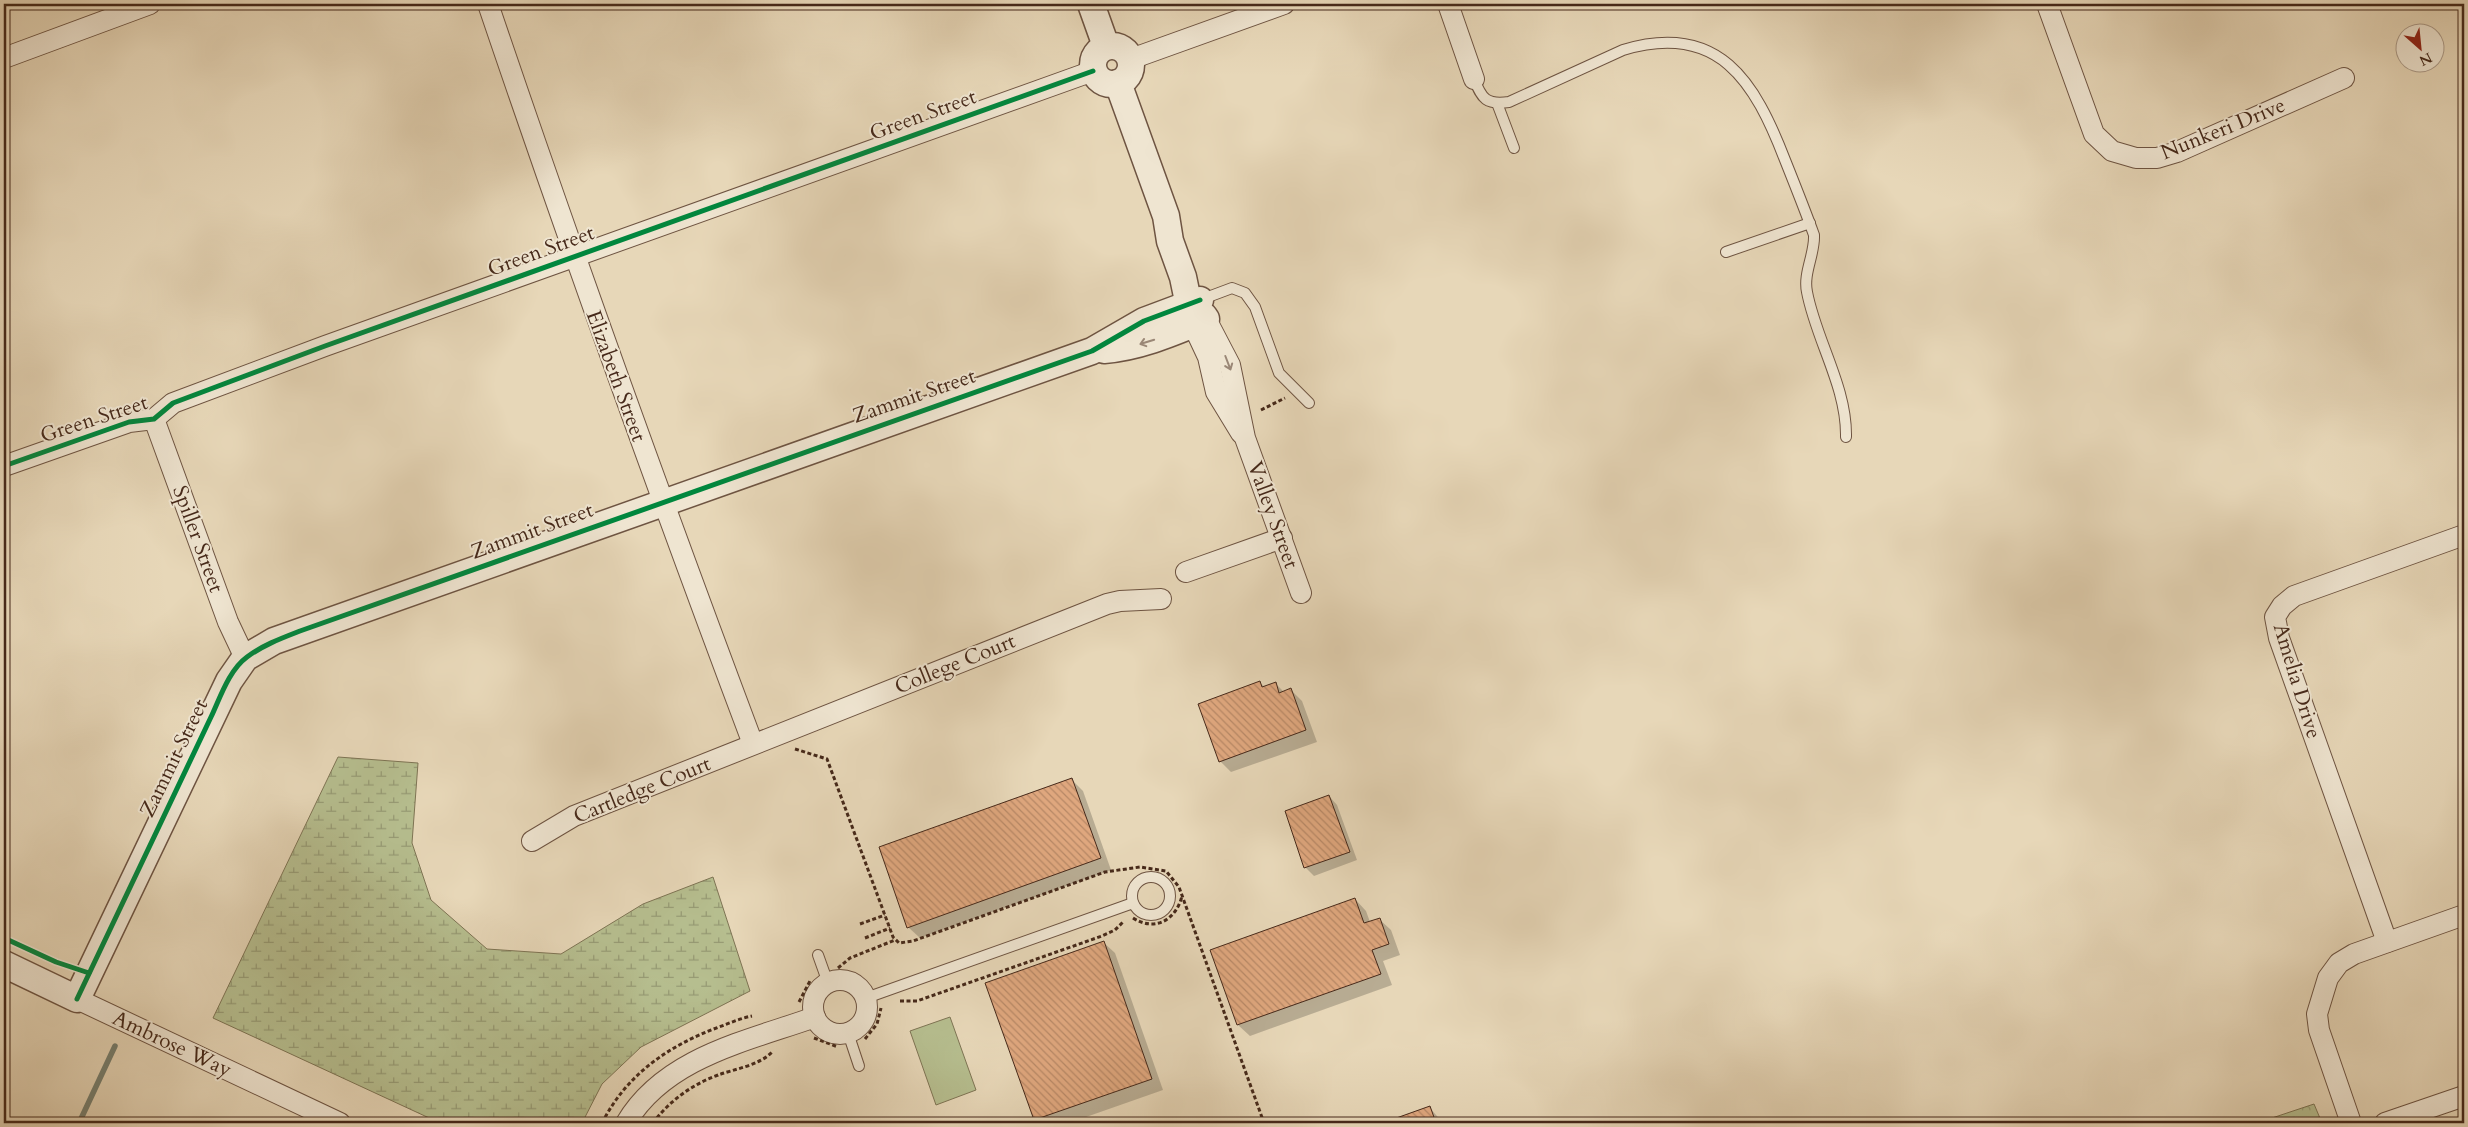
<svg xmlns="http://www.w3.org/2000/svg" width="2468" height="1127" font-family="Cardo,serif">
<defs>
<pattern id="wetland-marsh" width="20" height="14" patternUnits="userSpaceOnUse" patternTransform="scale(1.25)"><rect width="20" height="14" fill="#b6be8f"/><path d="M1 5h8M5 5V1M11 12h8M15 12V8" fill="none" stroke="#969a74"/></pattern>
<pattern id="park-crowns" width="20" height="18" patternUnits="userSpaceOnUse" patternTransform="scale(1.25)"><rect width="20" height="18" fill="#b6be8f"/><path d="M2 6a3 3 0 1 1 6 0M12 15a3 3 0 1 1 6 0" fill="none" stroke="#969a74"/></pattern>
<pattern id="building-back-hatch" width="6" height="6" patternUnits="userSpaceOnUse" patternTransform="scale(1.25)"><rect width="6" height="6" fill="#dfa77e"/><path d="M-1 5l2 2M0 0l6 6M5-1l2 2" fill="none" stroke="#b78866"/></pattern>
</defs>
<rect width="100%" height="100%" fill="#e7d7b8"/>
<filter id="stains"><feTurbulence type="fractalNoise" baseFrequency=".004" numOctaves="4"/><feColorMatrix values="0 0 0 0 .2 0 0 0 0 .09 0 0 0 0 .02 0 0 0 .5 -.17"/></filter>
<radialGradient id="worn" r=".72"><stop offset=".6" stop-color="#630" stop-opacity="0"/><stop offset="1" stop-color="#630" stop-opacity=".3"/></radialGradient>
<path fill="url(#wetland-marsh)" stroke="#7e7454" d="M338,757L418,763L412,843L431,900L487,949L561,954L643,904L713,877L750,991L641,1047L602,1084L582,1123H440L213,1018Z"/>
<path fill="url(#park-crowns)" stroke="#7e7454" d="M2314,1104L2322,1123H2257Z"/>
<path fill="#b6be8f" stroke="#7e7454" d="M950,1017L976,1090L936,1105L910,1031Z"/>
<g fill="#0003">
<path d="M1260,683L1265,687L1275,683L1284,692L1291,690L1302,701L1317,742L1231,772L1220,761Z"/>
<path d="M1072,780L1083,791L1111,870L920,938L908,927Z"/>
<path d="M1329,796L1337,805L1357,860L1314,876L1305,867Z"/>
<path d="M1355,899L1366,911L1370,922L1379,919L1391,930L1400,955L1383,961L1392,985L1250,1036L1238,1025L1211,951Z"/>
<path d="M1103,942L1115,953L1163,1090L1069,1123H1039L1035,1120L987,983Z"/>
<path d="M1430,1108L1443,1123H1386Z"/>
</g>
<g fill="none" stroke-linecap="round" stroke-linejoin="round">
<path stroke="#778071" stroke-width="5.5" d="M79,1123L115,1046"/>
</g>
<g fill="url(#building-back-hatch)" stroke="#46291a">
<path d="M1260,681L1262,687L1276,682L1279,693L1291,688L1306,730L1219,762L1198,704Z"/>
<path d="M1072,778L1101,858L907,928L879,847Z"/>
<path d="M1329,795L1350,852L1304,868L1285,811Z"/>
<path d="M1355,898L1364,923L1380,918L1389,944L1372,950L1381,974L1237,1025L1210,950Z"/>
<path d="M1104,941L1152,1079L1034,1120L985,983Z"/>
<path d="M1430,1106L1436,1123H1388V1121Z"/>
</g>
<g fill="none" stroke-linecap="round" stroke-linejoin="round">
<g stroke="#6e5442" stroke-width="12">
<g id="service">
<path d="M1474,79C1482,99 1486,105 1509,102L1623,50C1719,21 1755,82 1785,160C1795,185 1805,210 1814,235C1815,254 1803,273 1807,292C1816,340 1847,387 1846,437"/>
<path d="M1497,103L1514,148"/>
<path d="M1726,252L1810,223"/>
<path d="M1200,300L1232,288L1245,293L1255,307L1279,373L1309,403"/>
<circle cx="1151" cy="896" r="19"/>
<path d="M818,955L828,983"/>
<path d="M866,998L1133,903"/>
<path d="M848,1033L859,1066"/>
</g>
</g>
<g stroke="#6e5442" stroke-width="22">
<g id="minor">
<path d="M488,4C572,252 661,499 753,744"/>
<path d="M1448,4L1474,79"/>
<path d="M2047,4L2094,134L2112,151L2136,158H2157L2177,152L2344,78"/>
<path d="M4,58L150,4"/>
<path d="M1131,59L1284,4"/>
<path d="M1206,319L1230,365L1245,438L1301,593"/>
<path d="M1193,325L1208,357L1216,392L1241,433"/>
<path d="M154,419L228,622L245,658"/>
<path d="M4,466L129,422L154,419L173,403L325,346L1093,71"/>
<path d="M1186,572L1282,538"/>
<path d="M532,841L574,816L1107,604L1120,601L1161,599"/>
<path d="M2387,942L2279,638L2275,617L2282,606L2294,596L2464,535"/>
<circle cx="840" cy="1007" r="27"/>
<path d="M77,999L340,1123"/>
<path d="M626,1123C665,1057 748,1041 815,1017"/>
<path d="M2351,1123L2319,1030L2317,1014L2328,978L2339,963L2354,954L2464,915"/>
<path d="M2385,1123L2464,1096"/>
</g>
</g>
<g stroke="#6e5442" stroke-width="29">
<g id="tertiary">
<path d="M1091,4L1106,46"/>
<circle cx="1112" cy="65" r="19"/>
<path d="M1118,83L1166,216L1170,241L1183,277L1193,325"/>
<path d="M1104,350C1140,347 1172,333 1206,319L1204,316"/>
<path d="M4,964L77,999L229,681L245,658L274,641L1092,351L1144,321L1200,300"/>
</g>
</g>
<g stroke="#46291a" stroke-width="3" stroke-dasharray="4 2.5" stroke-linecap="butt">
<path d="M1261,410L1285,398"/>
<path d="M795,749L827,759L893,937L899,943L913,941L1105,872L1140,867L1166,871L1179,887L1264,1123"/>
<path d="M1133,918C1155,932 1176,920 1182,896"/>
<path d="M860,924L885,915"/>
<path d="M865,938L890,928"/>
<path d="M838,968L850,958L895,940"/>
<path d="M900,1001H917L1102,936L1115,930L1123,922"/>
<path d="M799,1002L811,979"/>
<path d="M814,1038L838,1047"/>
<path d="M865,1039L877,1024L881,1008"/>
<path d="M602,1123C627,1074 668,1046 719,1027C730,1023 741,1018 752,1016"/>
<path d="M653,1123C669,1101 693,1084 718,1075C735,1069 760,1065 772,1052"/>
</g>
<use href="#service" stroke="#efe5d1" stroke-width="10"/>
<use href="#minor" stroke="#efe5d1" stroke-width="20"/>
<use href="#tertiary" stroke="#efe5d1" stroke-width="26"/>
<g stroke="#efe5d1" stroke-width="8">
<g id="cycleway">
<path d="M4,466L129,422L154,419L173,403L325,346L1093,71"/>
<path d="M4,938L56,962L89,973"/>
<path d="M77,999L211,717C220,698 229,670 247,657C263,645 282,638 300,631L1092,351L1144,321L1200,300"/>
</g>
</g>
<use href="#cycleway" stroke="#00873e" stroke-width="5"/>
</g>
<defs><path id="oneway-shaft" d="M-6 0H5M1.5-3L5.5 0L1.5 3" fill="none" stroke-width="1.6" stroke-linecap="round" stroke-linejoin="round" transform="scale(1.25)"/></defs>
<g stroke="#9a8776">
<use href="#oneway-shaft" transform="translate(1147 342) rotate(163)"/>
<use href="#oneway-shaft" transform="translate(1228 363) rotate(69)"/>
</g>
<g text-anchor="middle" dominant-baseline="central" stroke-width="4" stroke-linejoin="round" paint-order="stroke">
<g font-size="21" fill="#46291a" stroke="#efe5d1">
<text transform="translate(923 115) rotate(-20)">Green Street</text>
<text transform="translate(2223 129) rotate(-22)">Nunkeri Drive</text>
<text transform="translate(541 251) rotate(-20)">Green Street</text>
<text transform="translate(616 376) rotate(70)">Elizabeth Street</text>
<text transform="translate(914 396) rotate(-19)">Zammit Street</text>
<text transform="translate(94 419) rotate(-18)">Green Street</text>
<text transform="translate(1273 515) rotate(70)">Valley Street</text>
<text transform="translate(532 531) rotate(-20)">Zammit Street</text>
<text transform="translate(198 539) rotate(70)">Spiller Street</text>
<text transform="translate(955 664) rotate(-22)">College Court</text>
<text transform="translate(2297 681) rotate(73)">Amelia Drive</text>
<text transform="translate(174 758) rotate(-64)">Zammit Street</text>
<text transform="translate(642 790) rotate(-22)">Cartledge Court</text>
<text transform="translate(172 1044) rotate(25)">Ambrose Way</text>
</g>
</g>
<rect width="2468" height="1127" fill="none" stroke="#e7d7b8" stroke-width="20"/>
<rect x="5" y="5" width="2458" height="1117" fill="none" stroke="#46291a" stroke-width="2.5"/>
<rect x="10" y="10" width="2448" height="1107" fill="none" stroke="#46291a"/>
<g transform="translate(2420 48) rotate(153)"><circle r="24" fill="#efe5d1" stroke="#ab9a88"/>
<path d="M0-4L9 19L0 12L-9 19Z" fill="#8f2418"/>
<text y="-8" font-size="14" font-weight="bold" text-anchor="middle" fill="#46291a">N</text>
</g>
<rect width="100%" height="100%" filter="url(#stains)"/>
<rect width="100%" height="100%" fill="url(#worn)"/>
</svg>
